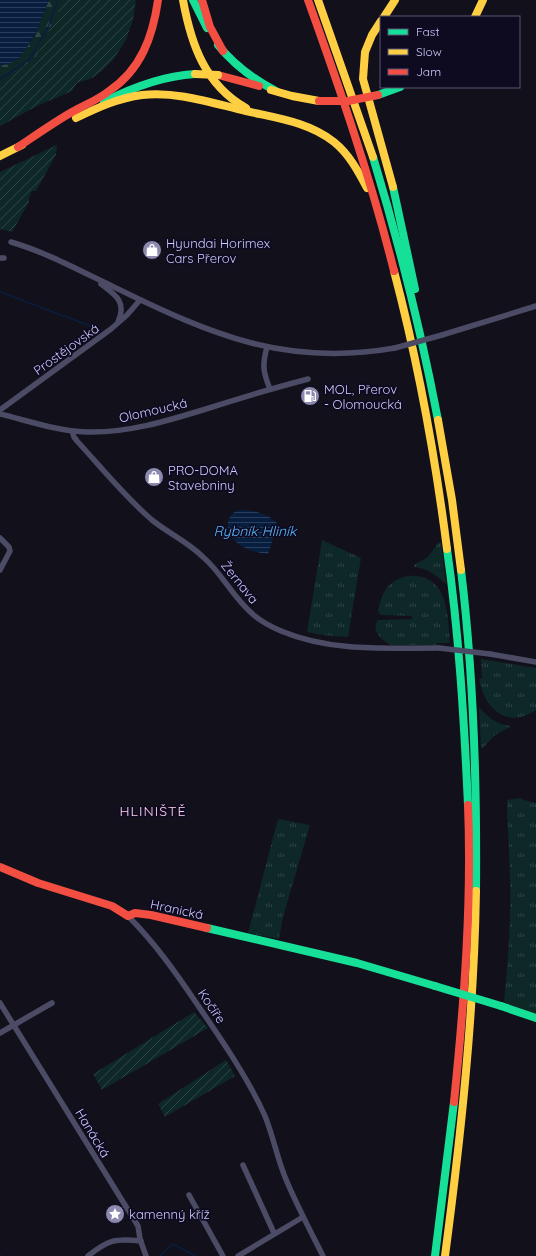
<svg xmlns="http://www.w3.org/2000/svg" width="536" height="1256" font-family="Quicksand,sans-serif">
<defs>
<pattern id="grass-tufts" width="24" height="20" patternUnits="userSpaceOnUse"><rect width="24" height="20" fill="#0e2727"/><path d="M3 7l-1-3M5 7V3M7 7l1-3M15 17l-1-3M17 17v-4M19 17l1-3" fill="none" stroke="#304547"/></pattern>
<pattern id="forest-firs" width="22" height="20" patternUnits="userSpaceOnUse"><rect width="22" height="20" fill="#0e2727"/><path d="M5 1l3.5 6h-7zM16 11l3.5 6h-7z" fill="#304547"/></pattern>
<pattern id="garden-furrows" width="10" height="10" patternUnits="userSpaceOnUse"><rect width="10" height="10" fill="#0e2727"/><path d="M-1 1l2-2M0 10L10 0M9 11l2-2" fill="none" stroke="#304547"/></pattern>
<pattern id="water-rules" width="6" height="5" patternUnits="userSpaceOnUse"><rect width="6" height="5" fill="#081e3f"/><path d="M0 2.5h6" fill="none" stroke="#2b3d5c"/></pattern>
</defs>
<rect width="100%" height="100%" fill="#12101b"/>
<g fill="url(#grass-tufts)">
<path d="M322,540L361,558L348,637L322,635L307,632Z"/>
<path d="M439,542H441L446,584C436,576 429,568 414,567V565L428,557Z"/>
<path d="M407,576C448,573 448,613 450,643H437L436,645H392C383,642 370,630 378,620L412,619V616L381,615L378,611C382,592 387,581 407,576Z"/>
<path d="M481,659L536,668V710C507,730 484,708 479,679L482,678Z"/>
<path d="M479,708H480C488,718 497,724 510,726V727L495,735L483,748H481Z"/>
<path d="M520,798L524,800L536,803V1014L504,1002C508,963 511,922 510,882C510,855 507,827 507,800Z"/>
<path d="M278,819L310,825L283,917L279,939L248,933Z"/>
</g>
<path fill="url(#forest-firs)" d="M49,0H62L59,10L36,57L18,71L0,80V65L9,64L18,59L25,50L37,32L41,19Z"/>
<g fill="url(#garden-furrows)">
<path d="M62,0H136L133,20L126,40L113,60L103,70L92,78L77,83L72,91L37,106L0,126V80L18,71L36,57L59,10Z"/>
<path d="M57,145L56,155L36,191H32L29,197V202L12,232L0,229V172Z"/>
<path d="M194,1012L208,1028L102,1090L93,1074Z"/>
<path d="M226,1060L235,1076L165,1117L158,1104Z"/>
</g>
<g fill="url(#water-rules)">
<path d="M0,0H49L41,19L37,31L25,50L18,59L9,64L0,65Z"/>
<path d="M240,510C253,510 267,513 277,523V526L268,554C252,553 225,543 228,522C230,515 233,512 240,510Z"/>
</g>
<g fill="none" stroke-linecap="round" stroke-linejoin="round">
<g stroke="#081e3f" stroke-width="1.5">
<path d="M0,79L29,60L49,25L58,0"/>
<path d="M0,292L101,330"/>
<path d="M0,1255L1,1256"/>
<path d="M160,1256L173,1244L195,1256"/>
</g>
<g stroke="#4b4b65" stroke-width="5.5">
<path d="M11,242C48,253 82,272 116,288C212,335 286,367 395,348"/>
<path d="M0,258H4"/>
<path d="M101,284C116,295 127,302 118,322"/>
<path d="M442,335L536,306"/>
<path d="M267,347C262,365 263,372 270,389"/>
<path d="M0,410L111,329L127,315L140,300"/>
<path d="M0,414C29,421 57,431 87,432C128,433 167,421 206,409C240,398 274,388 308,379"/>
<path d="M72,431L74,437L77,441C101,467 125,497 152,520C168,533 188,542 203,557C223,574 234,600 255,616C263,623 272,627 281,631C331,652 386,648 439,648"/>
<path d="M0,538L9,547L10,551L0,570"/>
<path d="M490,654L536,662"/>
<path d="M128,916C155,943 176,973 197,1004C221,1039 248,1078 265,1116C273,1136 277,1157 285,1177C296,1204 310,1230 323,1256"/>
<path d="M0,1003L138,1226L140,1239L146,1256"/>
<path d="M0,1033L52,1003"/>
<path d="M243,1165L274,1233"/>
<path d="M189,1195L223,1256"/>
<path d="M88,1256C108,1240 115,1238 141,1241"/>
<path d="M238,1256L303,1217"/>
</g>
<g stroke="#16e098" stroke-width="8">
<path d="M193,0L207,28"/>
<path d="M218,45C234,65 253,79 276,91"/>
<path d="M378,95L400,87"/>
<path d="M104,102C133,87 162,76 195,74"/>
<path d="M373,157C399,243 421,331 438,420"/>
<path d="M393,187L415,289"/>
<path d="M447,549C459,634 464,719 468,805"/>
<path d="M461,570C474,677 477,784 476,891"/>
<path d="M207,928L357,963L435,986"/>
<path d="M501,1006L536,1018"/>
<path d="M435,1256L454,1102"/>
</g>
<g stroke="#ffcf43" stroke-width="8">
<path d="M183,0C191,44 205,85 246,108"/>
<path d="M318,0L373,157"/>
<path d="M384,17L395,0"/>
<path d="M475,17L483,0"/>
<path d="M381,21L372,35L365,52L363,79L393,187"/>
<path d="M271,90L292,96L319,101"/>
<path d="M76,118C97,108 118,98 142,95C177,91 212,103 246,111C276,118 309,122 334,142C349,154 358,171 367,188"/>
<path d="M0,156L22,145"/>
<path d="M394,271C418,362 435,455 447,549"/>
<path d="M438,420L452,500L461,570"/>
<path d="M445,1256C461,1135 474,1014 476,891"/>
</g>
<g stroke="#f24e42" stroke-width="8">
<path d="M202,0L210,27L223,51"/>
<path d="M308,0C340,89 371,179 394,271"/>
<path d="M218,75L259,86"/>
<path d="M18,147C36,135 53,123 72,112C84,105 98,100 109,91C141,70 153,36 158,0"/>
<path d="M0,867L38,883L112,906L128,916L135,913L151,915L207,928"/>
<path d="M454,1102C464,1004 472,903 468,805"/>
</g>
<g stroke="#4b4b65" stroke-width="5.5">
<path d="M395,348L442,335"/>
<path d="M439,648L490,654"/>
</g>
<path stroke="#16e098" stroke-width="8" d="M435,986L501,1006"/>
<path stroke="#ffcf43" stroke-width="8" d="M195,74L218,75"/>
<path stroke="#f24e42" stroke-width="8" d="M319,101H348L378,95"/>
</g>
<defs>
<g id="shop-disc" transform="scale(1)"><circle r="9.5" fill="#8c89af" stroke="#0e0b20"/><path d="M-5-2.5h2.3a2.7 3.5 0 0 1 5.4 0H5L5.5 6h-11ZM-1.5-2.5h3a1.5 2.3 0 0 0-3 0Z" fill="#fff"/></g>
<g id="fuel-disc" transform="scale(1)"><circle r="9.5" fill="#8c89af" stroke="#0e0b20"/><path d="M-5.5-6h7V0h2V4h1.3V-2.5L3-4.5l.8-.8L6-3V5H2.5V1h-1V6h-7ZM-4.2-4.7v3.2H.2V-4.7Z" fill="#fff"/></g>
<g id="sight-disc" transform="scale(1)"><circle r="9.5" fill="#8c89af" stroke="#0e0b20"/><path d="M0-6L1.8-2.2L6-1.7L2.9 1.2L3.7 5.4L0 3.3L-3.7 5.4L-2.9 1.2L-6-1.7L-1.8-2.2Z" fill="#fff"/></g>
</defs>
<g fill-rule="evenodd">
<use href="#shop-disc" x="152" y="250"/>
<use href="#fuel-disc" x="310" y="396"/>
<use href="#shop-disc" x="154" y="477"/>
<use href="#sight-disc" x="115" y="1214"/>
</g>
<g text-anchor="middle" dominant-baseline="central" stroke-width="3.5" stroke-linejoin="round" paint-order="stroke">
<g font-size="13" fill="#cecaff" stroke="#0e0b20" text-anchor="start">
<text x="166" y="243">Hyundai Horimex<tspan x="166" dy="15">Cars Přerov</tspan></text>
<text x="324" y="389">MOL, Přerov<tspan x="324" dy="15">- Olomoucká</tspan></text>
<text x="168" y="470">PRO-DOMA<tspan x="168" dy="15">Stavebniny</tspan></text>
<text x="129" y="1214">kamenný kříž</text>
</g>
<g font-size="13" fill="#cecaff" stroke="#0e0b20">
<text transform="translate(66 349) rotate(-36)">Prostějovská</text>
<text transform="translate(153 410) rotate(-13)">Olomoucká</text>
<text transform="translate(240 582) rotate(51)">Žernava</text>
<text transform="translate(177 909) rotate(12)">Hranická</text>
<text transform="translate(212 1006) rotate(56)">Kočíře</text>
<text transform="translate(93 1133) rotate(59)">Hanácká</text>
</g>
<g font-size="14" font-style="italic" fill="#58b7ff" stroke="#0e0b20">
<text x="255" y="531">Rybník Hliník</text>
</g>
<g font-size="14" letter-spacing="1" fill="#fce" stroke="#0e0b20">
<text x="153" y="811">HLINIŠTĚ</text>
</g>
</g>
<rect x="380" y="16" width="140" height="72" fill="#0e0b20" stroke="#5b5779"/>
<rect x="388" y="29" width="20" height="6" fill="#16e098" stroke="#5b5779"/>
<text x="416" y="36" font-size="12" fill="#cecaff">Fast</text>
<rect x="388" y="49" width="20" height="6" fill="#ffcf43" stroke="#5b5779"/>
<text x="416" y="56" font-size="12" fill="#cecaff">Slow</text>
<rect x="388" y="69" width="20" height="6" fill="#f24e42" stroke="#5b5779"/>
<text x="416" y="76" font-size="12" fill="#cecaff">Jam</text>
</svg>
